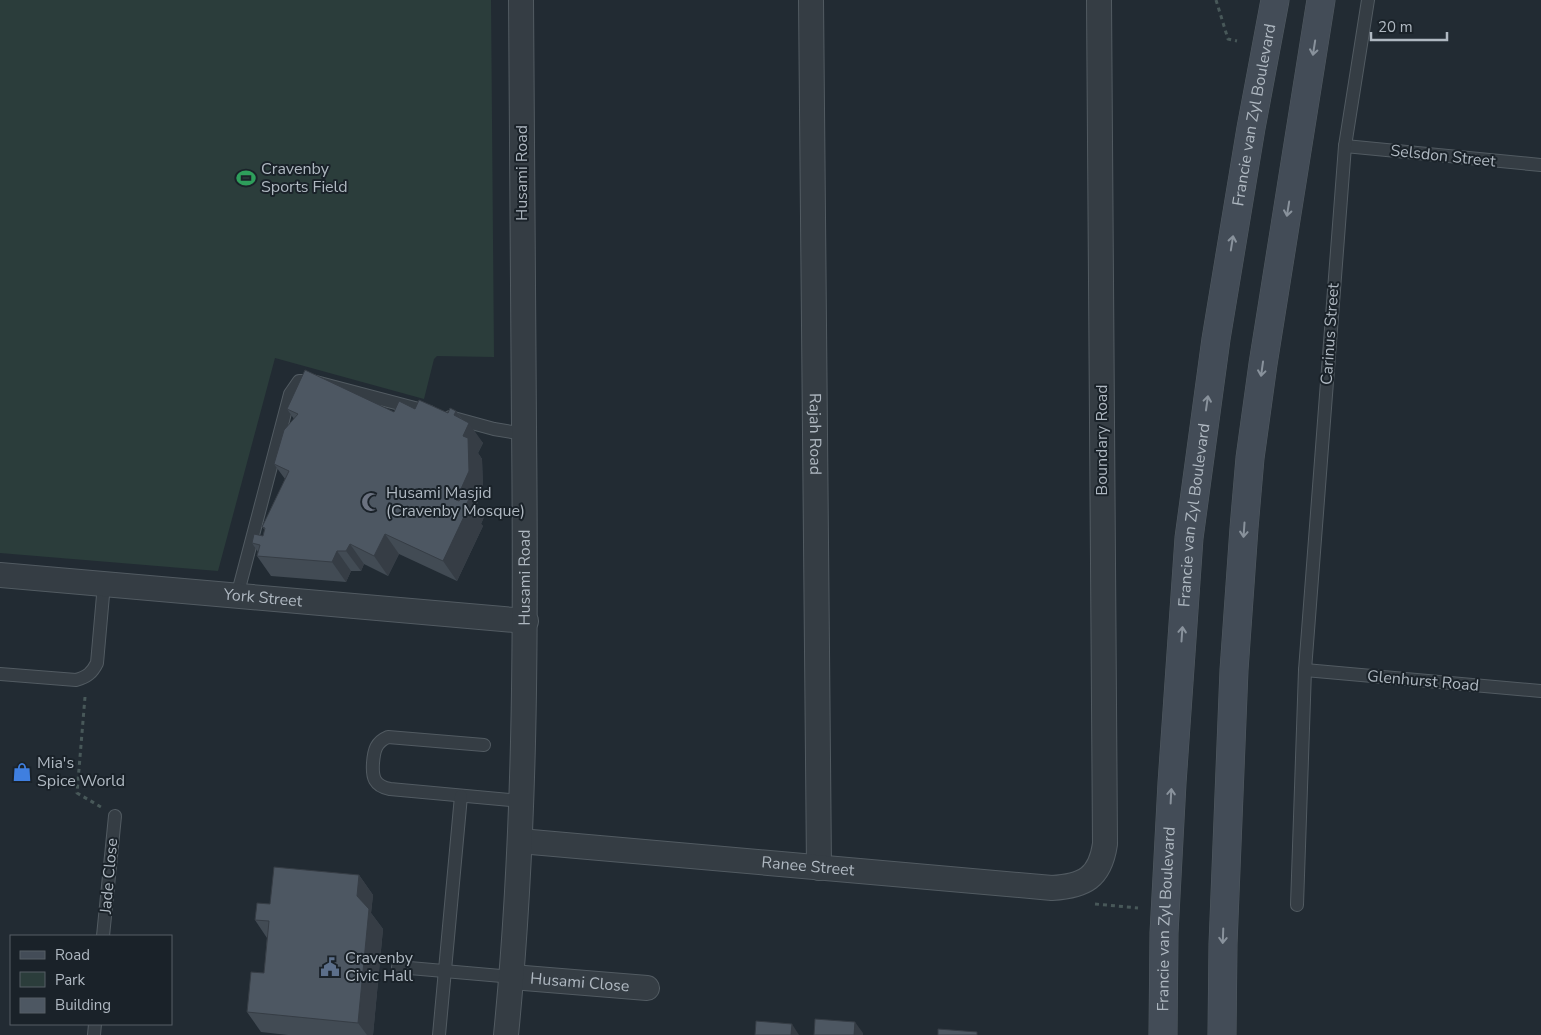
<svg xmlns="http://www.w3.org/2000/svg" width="1541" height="1035" font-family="'Nunito Sans',sans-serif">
<rect width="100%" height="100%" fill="#222b33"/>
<path fill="#2b3d3b" d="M0,0H491L494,357L437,356L434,359L424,399L275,358L218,571L0,553Z"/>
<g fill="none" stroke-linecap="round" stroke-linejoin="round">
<g stroke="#525b62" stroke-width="14">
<g id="lane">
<path d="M1345,146L1541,165"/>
<path d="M450,417L494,429L524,434"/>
<path d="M237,596L290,394L299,381H312L430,412"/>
<path d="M1305,670L1541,691"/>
<path d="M0,674L76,680C87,677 92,673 97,663L104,584"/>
<path d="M484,745L388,737C376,742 374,750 373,763C372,777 374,786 390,789L522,801"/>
<path d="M1297,905L1305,670L1345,146L1368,0"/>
<path d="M103,936L115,816"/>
<path d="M398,967L512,977"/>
<path d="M94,1035L95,1024"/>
<path d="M439,1035L461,796"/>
</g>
</g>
<g stroke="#525b62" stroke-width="26">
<g id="street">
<path id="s1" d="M811,0L819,868"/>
<path id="s2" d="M0,575L526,621"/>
<path id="s3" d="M520,841L1052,888C1084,886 1100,878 1105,844L1099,0"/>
<path id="s4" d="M512,977L647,988"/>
<path id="s5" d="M506,1035C526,833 526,630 524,427C523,284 522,142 521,0"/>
</g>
</g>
<g stroke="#525b62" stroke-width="29">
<g id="secondary">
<path id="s6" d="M1163,1035L1164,933L1172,783L1189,538L1216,339L1251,128L1275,0"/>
<path d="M1222,1035L1223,944L1234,670L1244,528L1250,458L1263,364L1321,0"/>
</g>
</g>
<g stroke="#485859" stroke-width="3" stroke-dasharray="4 4" stroke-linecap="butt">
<path d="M1216,0L1228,39L1237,41"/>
<path d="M85,697L77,793L101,807"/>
<path d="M1095,904L1138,908"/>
</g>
<use href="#lane" stroke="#353d44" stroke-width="12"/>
<use href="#street" stroke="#353d44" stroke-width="24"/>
<use href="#secondary" stroke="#434c57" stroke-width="28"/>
</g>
<g fill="#424b54">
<path d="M287,409L394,412L415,409L448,413L456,411L462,419L483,443L478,453L482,459L483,491L476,506L484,517L481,524L483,526L457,581L399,554L388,576L364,564L361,571H351L346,582L271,576L257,556L258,552L252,543L263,536L265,530L262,527L285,479L274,464L294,419Z"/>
<path d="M359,875L373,895L371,913L383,929L373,1035H288L261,1032L247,1012L264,973L267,938L255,920L270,904Z"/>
</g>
<g fill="#363d45">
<path d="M456,411L467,427L469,423L483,443L478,453L482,459L483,491L476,506L484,517L481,524L483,526L457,581L443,561L456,500L463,436L454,415Z"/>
<path d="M385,534L399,554L388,576L374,556Z"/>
<path d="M350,544L364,564L361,571L346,551Z"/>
<path d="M337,551L351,571L346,582L332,562Z"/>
<path d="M359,875L373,895L371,913L383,929L373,1035H367L358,1023L357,896Z"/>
<path d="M855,1022L863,1033V1035H854Z"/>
<path d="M792,1024L799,1035H791Z"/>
</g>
<g fill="#4d5762" stroke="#363d45">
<path d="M305,370L394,412L399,401L415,409L419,400L448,413L450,408L456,411L454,415L469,423L463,436L468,438L469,471L456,500L459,501L463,494L470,497L466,505L469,506L443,561L385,534L374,556L350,544L346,551H337L332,562L257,556L260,545L252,543L254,534L263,536L265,528L262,527L289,471L274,464L284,430L298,414L287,409Z"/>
<path d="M274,867L359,875L357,896L369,909L358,1023L247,1012L251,972L264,973L269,921L255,920L257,903L270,904Z"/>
<path d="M815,1019L855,1022L854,1035H814Z"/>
<path d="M756,1021L792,1024L791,1035H755Z"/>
<path d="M938,1029L977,1032V1035H938Z"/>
</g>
<defs><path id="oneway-shaft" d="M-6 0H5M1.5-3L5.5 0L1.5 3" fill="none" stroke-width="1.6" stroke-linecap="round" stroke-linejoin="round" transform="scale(1.25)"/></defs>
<g stroke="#89929c">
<use href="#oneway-shaft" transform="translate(1314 48) rotate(99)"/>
<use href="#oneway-shaft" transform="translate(1288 209) rotate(99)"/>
<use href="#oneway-shaft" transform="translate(1232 243) rotate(-81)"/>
<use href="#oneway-shaft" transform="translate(1262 369) rotate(98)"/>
<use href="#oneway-shaft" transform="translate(1207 403) rotate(-82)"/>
<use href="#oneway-shaft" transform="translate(1244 530) rotate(94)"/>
<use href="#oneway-shaft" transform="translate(1182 634) rotate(-86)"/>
<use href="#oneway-shaft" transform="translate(1171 796) rotate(-87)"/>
<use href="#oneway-shaft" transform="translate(1223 936) rotate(92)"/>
</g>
<defs>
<g id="stadium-bare" transform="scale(1.5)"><path d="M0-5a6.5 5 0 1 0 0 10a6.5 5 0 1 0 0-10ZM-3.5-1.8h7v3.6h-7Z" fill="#2e9e5b" stroke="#1a2229" stroke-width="2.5" paint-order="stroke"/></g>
<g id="mosque-bare" transform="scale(1.5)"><path d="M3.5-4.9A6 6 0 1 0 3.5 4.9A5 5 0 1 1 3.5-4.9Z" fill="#6b7280" stroke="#1a2229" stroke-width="2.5" paint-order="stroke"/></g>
<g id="shop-bare" transform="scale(1.5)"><path d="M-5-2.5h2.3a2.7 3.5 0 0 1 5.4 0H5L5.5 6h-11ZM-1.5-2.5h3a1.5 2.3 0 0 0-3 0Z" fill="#3f7fe0" stroke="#1a2229" stroke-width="2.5" paint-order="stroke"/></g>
<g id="civic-bare" transform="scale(1.5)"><path d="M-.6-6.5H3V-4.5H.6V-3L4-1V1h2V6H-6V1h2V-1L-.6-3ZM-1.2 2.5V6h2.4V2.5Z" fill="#5c6f8a" stroke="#1a2229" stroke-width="2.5" paint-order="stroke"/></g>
</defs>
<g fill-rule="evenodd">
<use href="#stadium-bare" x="246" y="178"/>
<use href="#mosque-bare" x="371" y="502"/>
<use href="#shop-bare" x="22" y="772"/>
<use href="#civic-bare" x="330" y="967"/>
</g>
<g text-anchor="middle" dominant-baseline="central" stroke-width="4" stroke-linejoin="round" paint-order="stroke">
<g font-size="16" fill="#afb8c1" stroke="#1a2229">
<text stroke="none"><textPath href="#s6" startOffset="926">Francie van Zyl Boulevard</textPath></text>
<text transform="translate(1443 156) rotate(6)">Selsdon Street</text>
<text transform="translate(522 173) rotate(-90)">Husami Road</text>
<text transform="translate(1330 334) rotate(-86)">Carinus Street</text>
<text stroke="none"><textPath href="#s1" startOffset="434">Rajah Road</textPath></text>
<text transform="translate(1102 440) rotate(-90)">Boundary Road</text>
<text stroke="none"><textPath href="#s6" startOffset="521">Francie van Zyl Boulevard</textPath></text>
<text stroke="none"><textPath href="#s5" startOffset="458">Husami Road</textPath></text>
<text stroke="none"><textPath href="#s2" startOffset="264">York Street</textPath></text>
<text transform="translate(1423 681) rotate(5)">Glenhurst Road</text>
<text stroke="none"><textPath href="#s3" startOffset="289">Ranee Street</textPath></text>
<text transform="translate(109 876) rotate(-85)">Jade Close</text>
<text stroke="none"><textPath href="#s6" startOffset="116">Francie van Zyl Boulevard</textPath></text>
<text stroke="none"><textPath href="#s4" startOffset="68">Husami Close</textPath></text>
</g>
<g font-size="16" fill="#afb8c1" stroke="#1a2229" text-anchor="start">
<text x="261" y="169">Cravenby<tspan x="261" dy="18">Sports Field</tspan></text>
<text x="386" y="493">Husami Masjid<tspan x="386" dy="18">(Cravenby Mosque)</tspan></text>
<text x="37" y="763">Mia's<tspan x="37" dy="18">Spice World</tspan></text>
<text x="345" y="958">Cravenby<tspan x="345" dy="18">Civic Hall</tspan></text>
</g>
</g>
<rect x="10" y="935" width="162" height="90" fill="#1a2229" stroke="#565e66"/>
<rect x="20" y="951" width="25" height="8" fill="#434c57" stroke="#565e66"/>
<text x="55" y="960" font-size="15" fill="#afb8c1">Road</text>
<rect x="20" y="972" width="25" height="15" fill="#2b3d3b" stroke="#565e66"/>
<text x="55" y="985" font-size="15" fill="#afb8c1">Park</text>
<rect x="20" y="998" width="25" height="15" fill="#4d5762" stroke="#565e66"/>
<text x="55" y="1010" font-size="15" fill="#afb8c1">Building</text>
<path d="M1371 32v8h76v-8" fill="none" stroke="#afb8c1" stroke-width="2.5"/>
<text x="1378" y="32" font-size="15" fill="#afb8c1" stroke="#1a2229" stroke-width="4" paint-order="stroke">20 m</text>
</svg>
